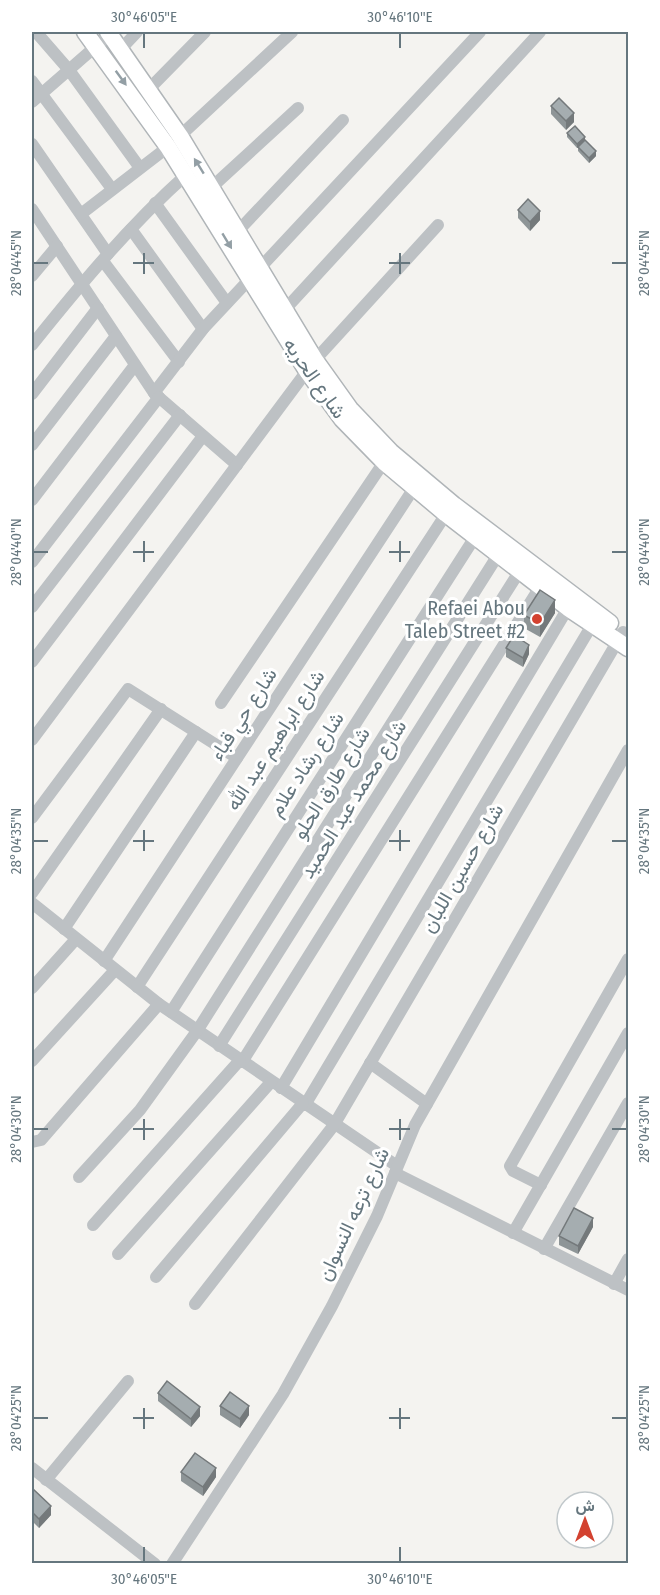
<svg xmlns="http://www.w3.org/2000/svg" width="660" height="1595" font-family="'Fira Sans Condensed',Vazirmatn,sans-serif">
<rect width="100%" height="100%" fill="#f4f3f0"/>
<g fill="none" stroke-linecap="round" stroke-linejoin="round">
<g stroke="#b0b5b8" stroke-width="19">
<g id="secondary">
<path d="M85,32L168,147L307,371L342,419L384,462L446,514L568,608L628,648"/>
<path d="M108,32L180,136L315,360L350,409L391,452L454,505L610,623"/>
</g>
</g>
<g stroke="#bdc1c4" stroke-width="12">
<path d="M36,32L69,70L140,168"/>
<path d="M121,49L137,32"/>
<path d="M32,81L112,189"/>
<path d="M149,89L205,32"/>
<path d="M32,102L110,34"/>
<path d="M32,144L108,254"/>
<path d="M212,187L298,108"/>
<path d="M155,203L227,303"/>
<path d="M32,209L154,393L237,465"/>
<path d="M81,214L168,147L292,32"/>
<path d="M131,229L203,329"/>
<path d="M239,230L343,120"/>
<path d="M103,261L179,362"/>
<path d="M32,276L57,246"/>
<path d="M279,316L540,32"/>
<path d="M32,345C80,285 129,226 187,174"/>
<path d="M154,393L203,329L480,32"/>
<path d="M32,394L98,308"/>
<path d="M32,445L116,336"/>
<path d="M32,500L135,365"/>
<path d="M32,562L159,397"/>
<path d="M32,607L180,415"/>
<path d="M32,662L203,436"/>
<path d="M221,703L388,456"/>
<path d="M32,740L315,360L438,225"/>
<path d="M32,818L128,689L237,758"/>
<path d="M32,893L161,709"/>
<path d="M32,903L159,1004L397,1166"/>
<path d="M64,929L196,732"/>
<path d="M104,961L414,488"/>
<path d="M137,987L446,514"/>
<path d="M32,988L76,939"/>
<path d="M171,1012L475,537"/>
<path d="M219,1046L519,572"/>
<path d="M32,1061L115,970"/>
<path d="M242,1062L540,587"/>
<path d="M370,1063L427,1104"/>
<path d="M281,1088L568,608"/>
<path d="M305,1105L592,625"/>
<path d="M32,1142L41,1140L159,1004"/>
<path d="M395,1173L628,1290"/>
<path d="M79,1177L140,1110L197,1031L498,555"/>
<path d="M541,1185L513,1171L510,1166L628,959"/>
<path d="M93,1225L240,1060"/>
<path d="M513,1233L628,1033"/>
<path d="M544,1249L628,1103"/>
<path d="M118,1254L271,1082"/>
<path d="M156,1277L303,1103"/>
<path d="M614,1284L628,1259"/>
<path d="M195,1304L334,1125L623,632"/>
<path d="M32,1468L155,1564"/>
<path d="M46,1480L128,1381"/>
<path d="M172,1564L283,1394L332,1306L377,1216L415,1125L628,750"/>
</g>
<use href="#secondary" stroke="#fff" stroke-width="16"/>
</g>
<g fill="#8e9597">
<path d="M551,106L574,122L566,130L551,114Z"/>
<path d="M567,133L585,140L596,156L589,163L578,151V148H577L567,137Z"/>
<path d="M518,210L540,220L530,231L518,218Z"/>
<path d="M555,613L540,637L524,628V615Z"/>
<path d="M506,648L529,654L523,667L506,657Z"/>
<path d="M593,1227L578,1254L559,1245V1236Z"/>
<path d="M158,1393L200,1416L191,1427L158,1401Z"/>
<path d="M220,1406L249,1415L240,1428L220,1415Z"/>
<path d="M181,1472L216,1477L203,1496L181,1481Z"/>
<path d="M32,1488L51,1515L39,1528L32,1521Z"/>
</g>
<g fill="#74797b">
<path d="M574,113V122L566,130V121Z"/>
<path d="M585,137V142L577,148V144Z"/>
<path d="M596,151V156L589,163V158Z"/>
<path d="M540,211V220L530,231V222Z"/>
<path d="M555,600V613L540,637V624Z"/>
<path d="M529,645V654L523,667V658Z"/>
<path d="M593,1218V1227L578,1254V1246Z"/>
<path d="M249,1406V1415L240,1428V1419Z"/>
<path d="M200,1407V1416L191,1427V1419Z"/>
<path d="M216,1468V1477L203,1496V1487Z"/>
<path d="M51,1506V1515L39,1528V1519Z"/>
</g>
<g fill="#a5adb0" stroke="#74797b" stroke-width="1.5">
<path d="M559,98L574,113L566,121L551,106Z"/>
<path d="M575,126L585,137L577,144L567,133Z"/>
<path d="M585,140L596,151L589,158L578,147Z"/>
<path d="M528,199L540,211L530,222L518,210Z"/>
<path d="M540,590L555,600L540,624L524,615Z"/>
<path d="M514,635L529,645L523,658L506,648Z"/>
<path d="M574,1208L593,1218L578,1246L559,1236Z"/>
<path d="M167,1381L200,1407L191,1419L158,1393Z"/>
<path d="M230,1392L249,1406L240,1419L220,1406Z"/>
<path d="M195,1453L216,1468L203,1487L181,1472Z"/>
<path d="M32,1488L51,1506L39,1519L32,1512Z"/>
</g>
<defs><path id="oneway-solid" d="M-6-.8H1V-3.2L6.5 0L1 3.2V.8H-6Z" transform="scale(1.5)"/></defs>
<g fill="#939fa5">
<use href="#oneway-solid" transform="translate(121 78) rotate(54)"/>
<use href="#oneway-solid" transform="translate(199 166) rotate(-122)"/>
<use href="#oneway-solid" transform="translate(227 241) rotate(59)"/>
</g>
<path fill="none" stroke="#65767e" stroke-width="2" d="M144,33V48M400,33V48M144,253V274M400,253V274M33,263H48M133,263H154M389,263H410M612,263H627M144,541V562M400,541V562M33,552H48M133,552H154M389,552H410M612,552H627M144,830V851M400,830V851M33,841H48M133,841H154M389,841H410M612,841H627M144,1119V1140M400,1119V1140M33,1129H48M133,1129H154M389,1129H410M612,1129H627M144,1408V1429M400,1408V1429M33,1418H48M133,1418H154M389,1418H410M612,1418H627M144,1547V1562M400,1547V1562"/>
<circle fill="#d34230" stroke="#fff" stroke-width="2" cx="537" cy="619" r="6"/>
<g text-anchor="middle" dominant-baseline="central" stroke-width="6" stroke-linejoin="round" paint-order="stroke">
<g font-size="20" fill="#65767e" stroke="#fff">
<text transform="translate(315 378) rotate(55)">شارع الحريه</text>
<text transform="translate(243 714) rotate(-57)">شارع حي قباء</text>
<text transform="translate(275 740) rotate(-57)">شارع ابراهيم عبد الله</text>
<text transform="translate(306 764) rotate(-57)">شارع رشاد علام</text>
<text transform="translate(331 783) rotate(-58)">شارع طارق الحلو</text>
<text transform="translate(353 799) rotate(-58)">شارع محمد عبد الحميد</text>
<text transform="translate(462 868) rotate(-60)">شارع حسين اللبان</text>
<text transform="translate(353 1214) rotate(-65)">شارع ترعه النسوان</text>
</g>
<g font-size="20" fill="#65767e" stroke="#fff" text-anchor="end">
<text x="525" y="608">Refaei Abou<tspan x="525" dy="23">Taleb Street #2</tspan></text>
</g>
</g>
<rect width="660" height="1595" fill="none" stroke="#ffffff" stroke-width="66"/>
<g transform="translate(585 1520)"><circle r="28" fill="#ffffff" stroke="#c1c8cb" stroke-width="1.5"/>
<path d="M0-4.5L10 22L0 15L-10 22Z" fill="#d34230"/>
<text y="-9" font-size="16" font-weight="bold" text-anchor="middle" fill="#65767e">ش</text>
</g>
<rect x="33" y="33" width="594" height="1529" fill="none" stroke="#65767e" stroke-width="2"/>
<g font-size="15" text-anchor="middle" fill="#65767e">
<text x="144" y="22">30°46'05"E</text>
<text x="400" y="22">30°46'10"E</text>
<text transform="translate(16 263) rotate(-90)" y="5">28°04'45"N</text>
<text transform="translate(644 263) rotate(-90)" y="5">28°04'45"N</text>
<text transform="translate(16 552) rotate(-90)" y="5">28°04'40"N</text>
<text transform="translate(644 552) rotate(-90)" y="5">28°04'40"N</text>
<text transform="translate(16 841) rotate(-90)" y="5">28°04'35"N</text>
<text transform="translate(644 841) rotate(-90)" y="5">28°04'35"N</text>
<text transform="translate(16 1129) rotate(-90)" y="5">28°04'30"N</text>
<text transform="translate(644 1129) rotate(-90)" y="5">28°04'30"N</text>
<text transform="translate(16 1418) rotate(-90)" y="5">28°04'25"N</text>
<text transform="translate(644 1418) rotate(-90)" y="5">28°04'25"N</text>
<text x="144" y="1584">30°46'05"E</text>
<text x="400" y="1584">30°46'10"E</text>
</g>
</svg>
